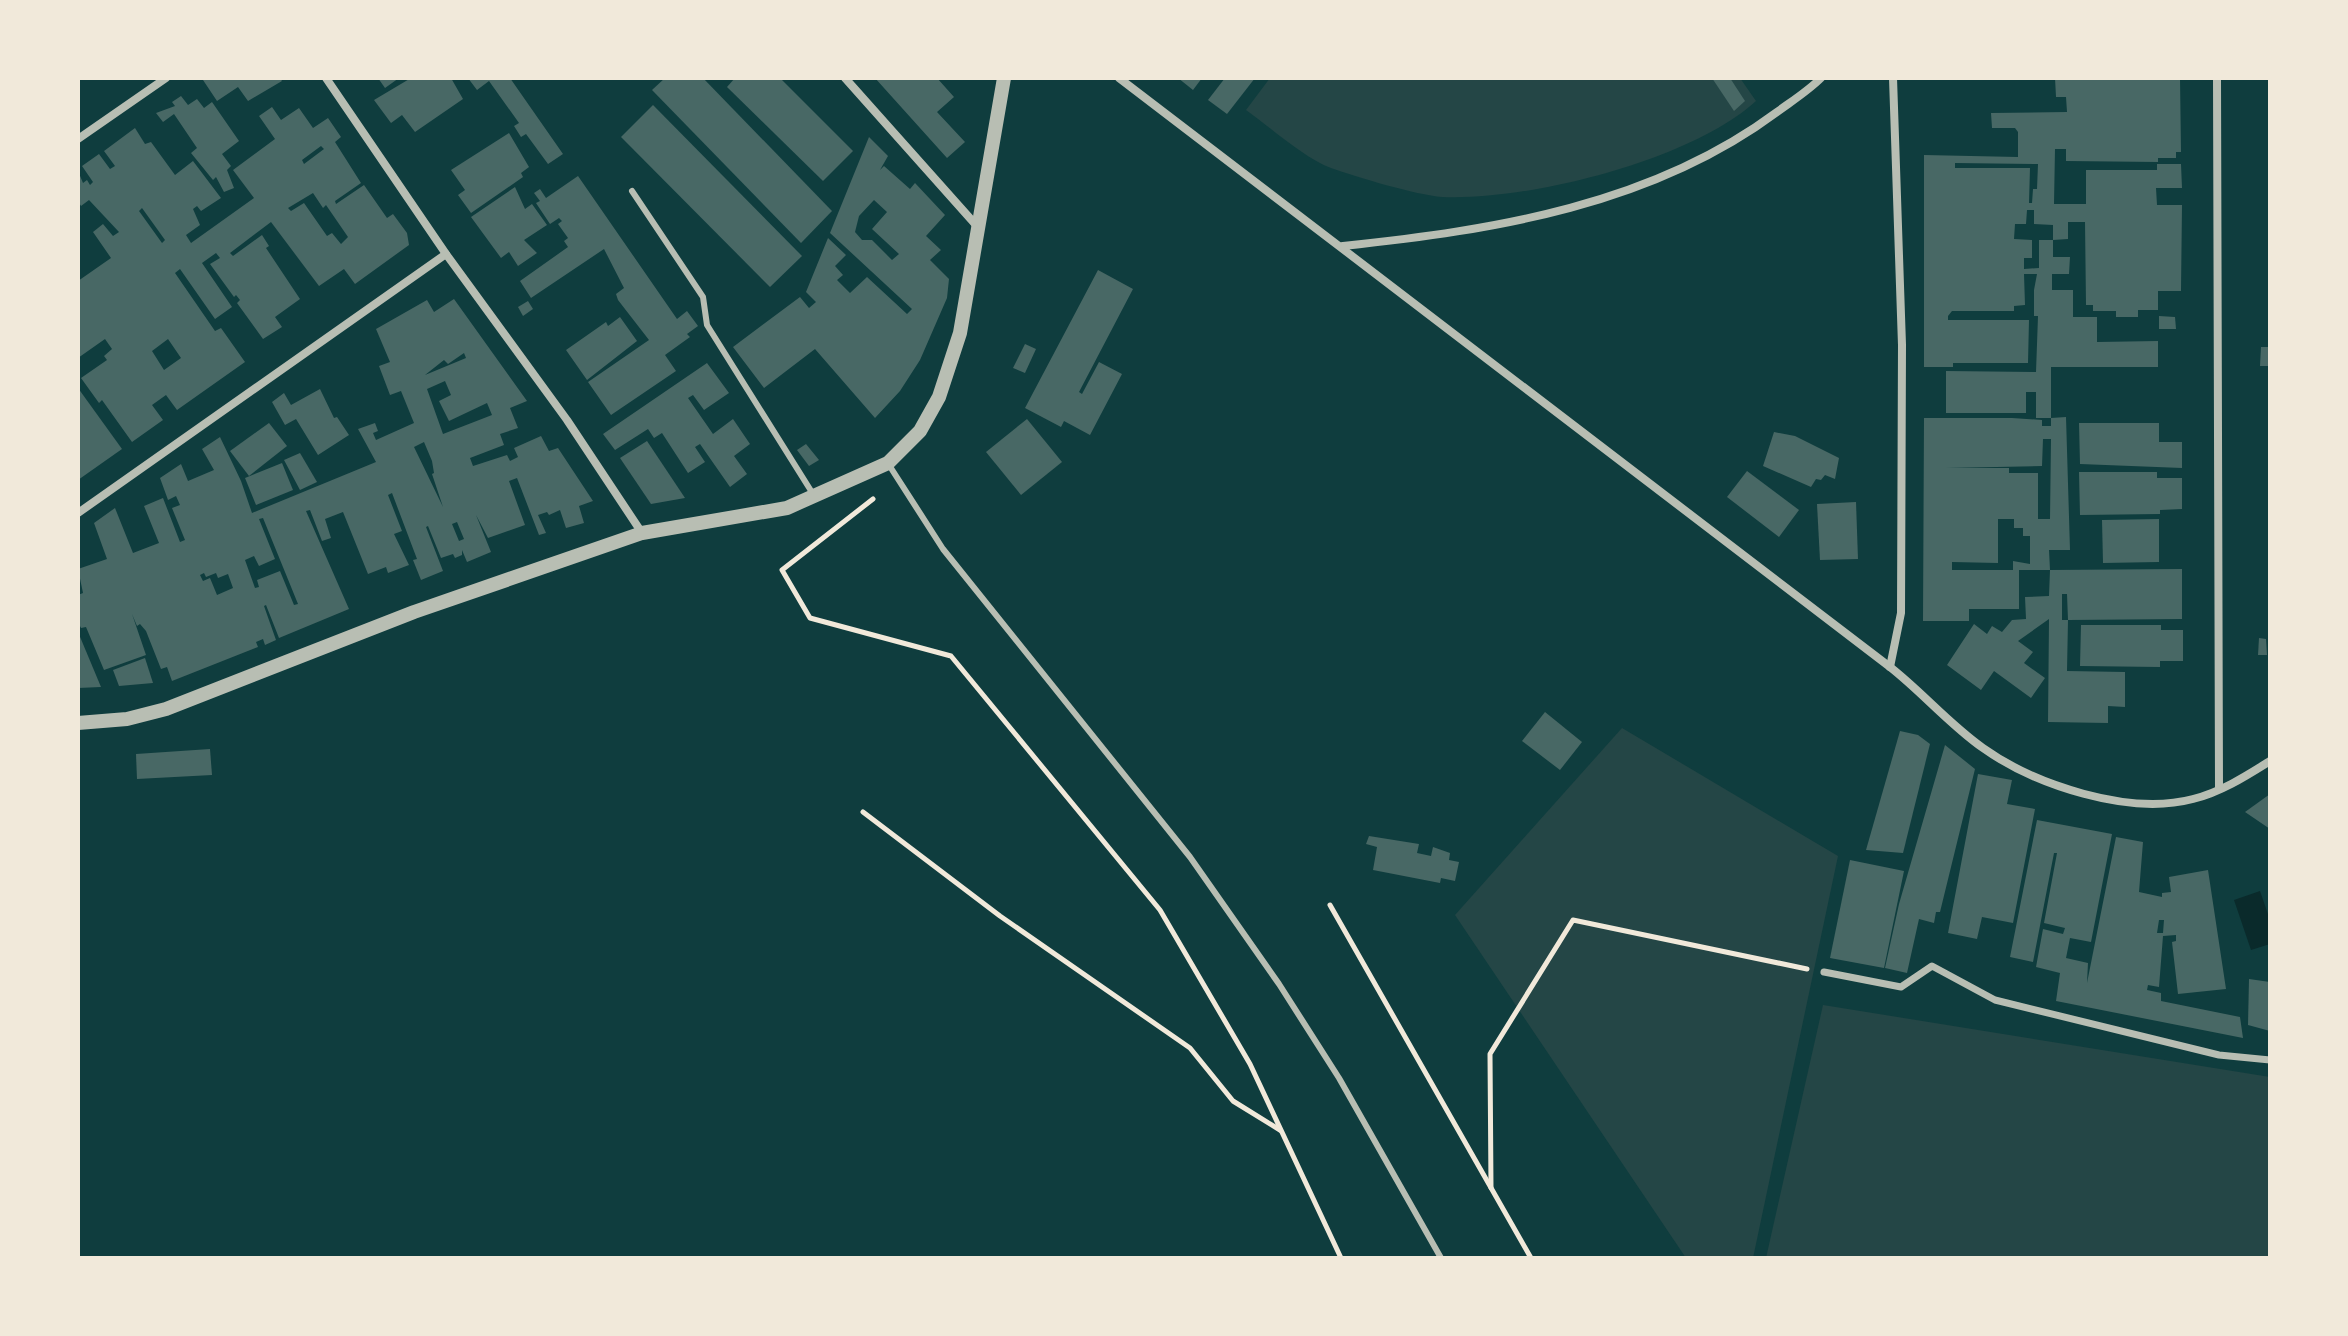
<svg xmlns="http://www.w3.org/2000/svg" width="2348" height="1336" font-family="'Nunito Sans',sans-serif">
<rect width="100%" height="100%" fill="#0f3d3e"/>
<g fill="#244646">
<path d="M1270,78H1740L1756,101C1692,160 1529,201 1442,197C1417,195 1356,177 1331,168C1304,158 1270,127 1246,110Z"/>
<path d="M1622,728L1838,856L1753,1258H1686L1455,915Z"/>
<path d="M1823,1005L2270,1077V1258H1766Z"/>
</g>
<path fill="#0a2a2b" d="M2260,891L2270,920V944L2251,950L2234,900Z"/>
<g fill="#486865" fill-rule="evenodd">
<path d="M206,78H280L282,81L248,101L238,87L217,101L203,80Z"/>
<path d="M378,78H399L385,88Z"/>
<path d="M411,78H451L463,99L415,132L402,115L391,123L374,100Z"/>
<path d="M468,78H510L563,154L548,164L526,134L521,137L514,126L519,123L489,81L477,90Z"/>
<path d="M665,78H703L832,211L801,243L652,90Z"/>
<path d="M735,78H780L853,151L823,181L727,87Z"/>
<path d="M875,78H937L954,97L937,112L965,142L947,158Z"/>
<path d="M1178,78H1202L1193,90Z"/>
<path d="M1225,78H1255L1227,114L1208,100Z"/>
<path d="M1712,78H1730L1745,101L1734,111Z"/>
<path d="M2055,78H2180L2181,152H2176V158H2158V162L2066,161V149H2055L2054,204H2086V170H2157V164H2181L2182,188H2156L2157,205H2182L2181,291H2158V310H2138V317H2116V311H2093V305H2086L2085,222H2068V239L2053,240V225L2034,224V210H2027L2026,224H2015L2014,239L2032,240V258H2024V269L2039,268V240H2053V257H2070L2069,274H2052V290H2073V317H2097V342L2158,341V367H2051V418H2036V392H2026V413H1946V371L2036,372L2038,316H2034V290L2037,274H2024L2025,305L2014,306V311H1952L1948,316V320H2029L2028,363H1953V367H1924V155L2018,157V132L2015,128H1992L1991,113L2067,112L2066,97H2056ZM1955,163L2038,164L2037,189H2033L2032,203H2029L2030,168H1955Z"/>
<path d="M181,96L188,105L197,99L204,108L212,102L239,141L222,154L231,166L227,170L234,188L224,192L216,177L213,180L191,153L197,148L174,114L163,122L156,113L175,106L172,102Z"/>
<path d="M653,105L802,256L770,287L621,137Z"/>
<path d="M272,107L281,120L299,108L313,128L328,118L341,137L335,142L361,183L335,201L336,204L364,185L387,218L393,214L407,233L409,245L355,284L344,269L319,286L271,222L230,253L233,256L262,235L269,246L266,248L300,299L275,317L282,327L263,339L237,303L240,300L236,295L234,297L210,264L220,258L216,253L202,263L232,307L215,319L180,269L175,273L215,331L221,328L245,362L177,410L166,395L152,405L163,420L132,442L102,400L99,403L81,378L107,360L104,356L112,349L105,339L78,358V281L111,258L93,232L103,224L113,236L119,232L89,200L81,206L78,201V171L83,183L87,180L90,185L93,182L82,166L99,154L110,169L115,166L104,151L135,128L145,144L151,142L175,175L193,161L221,198L201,211L197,206L193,209L200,225L186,235L191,243L254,198L233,170L275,139L259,116ZM321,146L324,149L304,164L302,160ZM313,193L323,208L326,205L348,237L341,244L332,233L327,236L304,203L291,211L288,208ZM142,208L165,240L162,243L139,211ZM168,339L181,358L164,370L152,351Z"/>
<path d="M509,133L529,167L521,173L523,177L471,213L458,195L465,190L451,170Z"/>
<path d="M869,137L888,156L880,170L884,166L910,189L915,183L945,215L926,236L941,250L930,260L949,279L947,298L920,360L900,391L875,418L815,349L764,388L733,347L800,297L809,308L816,302L806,292L828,238L846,255L835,266L843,275L837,280L850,293L867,277L907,314L912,309L830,233ZM874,200L887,212L872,229L899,254L892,260L872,240H862L855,232L859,216Z"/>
<path d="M578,176L677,319L687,311L698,326L687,334L690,337L665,355L676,371L611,415L588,382L649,340L618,300L616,294L624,288L604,249L531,298L520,281L568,247L564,241L568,238L558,224L562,221L559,218L550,224L536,203L540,201L534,193L540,189L546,198Z"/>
<path d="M515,187L525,209L532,204L547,225L524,240L537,253L518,266L509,252L501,258L471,217Z"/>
<path d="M1098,270L1133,289L1079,392L1082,394L1099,362L1122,374L1090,435L1064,421L1061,427L1025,408Z"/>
<path d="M454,299L527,401L510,408L518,428L500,434L504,445L470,458L473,466L507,455L510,461L518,457L514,448L541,436L549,451L558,448L593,501L579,506L584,523L566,528L560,510L549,515L547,512L538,515L546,533L539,535L517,478L509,481L525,525L488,538L476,515L491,552L467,562L462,550V555L455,558L453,554L441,558L428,526L426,527L443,571L421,580L413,560L417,559L392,493L388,495L402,531L394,534L409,565L388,573L386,567L368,574L343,512L325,519L331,538L322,541L310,510L306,511L349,609L279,638L266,605L264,606L276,640L265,645L263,639L256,642L258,647L172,681L167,667L161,669L146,631L140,624L137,626L132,614L146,655L104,670L86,627L81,628L78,622V595L83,593L78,569L107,559L94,523L115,508L133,553L159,543L144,506L163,498L180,542L185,540L172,508L180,505L176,496L168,500L160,478L181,464L188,481L214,470L202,449L220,437L241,481L252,513L376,462L358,429L375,423L378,431L373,433L376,440L414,423L401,391L390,395L379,366L390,362L376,329L427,300L434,312ZM464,353L466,358L425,375L444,360L448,364ZM445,381L451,395L439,401L449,421L487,403L492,415L443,434L427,389ZM424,442L432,461L434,473L432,474L443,507L414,447ZM263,518L298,604L294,605L280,571L257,580L259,587L255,588L245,560L254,556L259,566L275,559L259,519ZM457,522L464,539L459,541L452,524ZM204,573L206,577L216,573L218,578L228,574L233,588L217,595L210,578L203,581L200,575Z"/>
<path d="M528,301L533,309L523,316L518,307Z"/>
<path d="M2159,316L2175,317L2176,329H2159Z"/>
<path d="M620,317L637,341L587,380L566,350L606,322L608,326Z"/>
<path d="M1025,344L1036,349L1025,373L1013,368Z"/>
<path d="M2261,347H2268V366H2260Z"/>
<path d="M707,363L729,393L704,410L693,395L688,398L713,434L733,419L750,444L734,456L747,474L730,487L700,444L695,447L705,462L688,473L662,433L654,438L648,429L615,450L603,434Z"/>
<path d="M78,388L122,449L78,480Z"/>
<path d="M320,389L334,418L337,417L349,435L318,455L296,419L285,425L272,402L284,393L291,405Z"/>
<path d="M2066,417L2070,550H2049L2050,570H2019V609H1969V621H1923L1924,418H2012L2042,420V426H2051V418ZM2043,439H2051L2050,519H2038V473H2009V468H1946L2042,466ZM1998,519H2014V528H2023V536H2030V564L2013,561V570H1952V562L1998,563Z"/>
<path d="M1027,419L1062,462L1021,495L986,452Z"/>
<path d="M269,423L287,446L249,476L230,451Z"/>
<path d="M2079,423H2159V442H2182V468L2080,464Z"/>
<path d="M1774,432L1795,436L1839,458L1835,479L1825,475L1821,480L1816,479L1811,487L1763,466Z"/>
<path d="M647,441L685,498L651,504L620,458Z"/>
<path d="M806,444L819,460L809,466L797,450Z"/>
<path d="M300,453L317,482L300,490L284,460Z"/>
<path d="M282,463L293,490L256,505L245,478Z"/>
<path d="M1747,471L1799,510L1779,537L1727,497Z"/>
<path d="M2079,472H2157V478H2182V509L2160,510V514L2080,515Z"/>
<path d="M1856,502L1858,559L1820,560L1817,504Z"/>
<path d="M2159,519V562L2103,563L2102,520Z"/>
<path d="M2182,569V619L2068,620L2067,594H2062V620H2068L2067,671L2125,672V707L2108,706V723L2048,722L2049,619L2018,641L2033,652L2024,663L2045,678L2031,698L1994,671L1981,690L1947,665L1974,624L1987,634L1992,626L2002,632L2012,620L2026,619L2025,597L2049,596L2050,570Z"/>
<path d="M2081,625H2161V630H2183V661H2160V667L2080,666Z"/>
<path d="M78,632L101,687L78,688Z"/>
<path d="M2259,638L2266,639L2267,655H2258Z"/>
<path d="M145,658L153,683L119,686L113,670Z"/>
<path d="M1545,712L1582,742L1560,770L1522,741Z"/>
<path d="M1900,731L1918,735L1930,744L1903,853L1866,850Z"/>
<path d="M1945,745L1975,769L1940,912H1936L1934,923L1919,919L1907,973L1885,968L1899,904Z"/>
<path d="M210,749L212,775L137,779L136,754Z"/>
<path d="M1978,774L2012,780L2007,804L2035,809L2013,923L1982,917L1977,939L1948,933Z"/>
<path d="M2270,794V829L2245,812Z"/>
<path d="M2037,820L2112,834L2091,942L2070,938L2066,958L2088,963L2087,983L2116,837L2143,842L2139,892L2162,897V893L2171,892L2169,877L2208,870L2226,989L2178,994L2172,942L2176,941V935L2163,936L2159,987L2148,985L2147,990L2161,993V1001L2240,1017L2243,1038L2056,1001L2060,973L2036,967L2043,929L2063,934L2065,928L2044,923L2057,853H2054L2033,962L2010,957ZM2159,920H2164L2163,933H2157Z"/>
<path d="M1369,836L1419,844L1417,853L1431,856L1433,847L1450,853L1449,860L1459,862L1455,881L1441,878L1440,883L1373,870L1377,847L1366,844Z"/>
<path d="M1850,860L1904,871L1884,968L1830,958Z"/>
<path d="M2249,979L2270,982V1031L2248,1025Z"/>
</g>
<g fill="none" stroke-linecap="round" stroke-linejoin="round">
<g stroke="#f1e9da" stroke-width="5">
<path d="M873,499L782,570L810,618L951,656L1160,910L1250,1064L1341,1258"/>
<path d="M863,812L1000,916L1190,1048L1233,1101L1280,1130"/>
<path d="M1330,905L1531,1258"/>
<path d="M1491,1188L1490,1054L1573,920L1807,969"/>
</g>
<g stroke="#b8beb3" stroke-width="6">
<path d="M632,191L703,297L707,325L813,494"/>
<path d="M889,465L943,549L1190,857L1279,984L1339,1078L1441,1258"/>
</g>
<path stroke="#b8beb3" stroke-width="7" d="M1824,972L1901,987L1932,966L1995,1000L2219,1055L2270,1060"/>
<g stroke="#b8beb3" stroke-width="8">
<path d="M326,78L446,254L567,420L642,533"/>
<path d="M845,78L976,225"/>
<path d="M1119,78L1890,667C1922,692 1950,725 1983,748C2035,785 2129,816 2193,799C2221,792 2246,776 2270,761"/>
<path d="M2217,78L2219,789"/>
<path d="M78,139L166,78"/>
<path d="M1343,246C1495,230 1652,205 1777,112C1792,101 1808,91 1821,78"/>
<path d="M78,513L446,254"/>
<path d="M1890,667L1901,613L1902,345L1893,78"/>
</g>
<path stroke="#b8beb3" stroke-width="14" d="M78,723L127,719L166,709L414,612L642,533L787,508L888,463L920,431L939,397L960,333L1004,78"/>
</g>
<rect width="2348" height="1336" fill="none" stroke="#f1e9da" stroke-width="160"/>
</svg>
